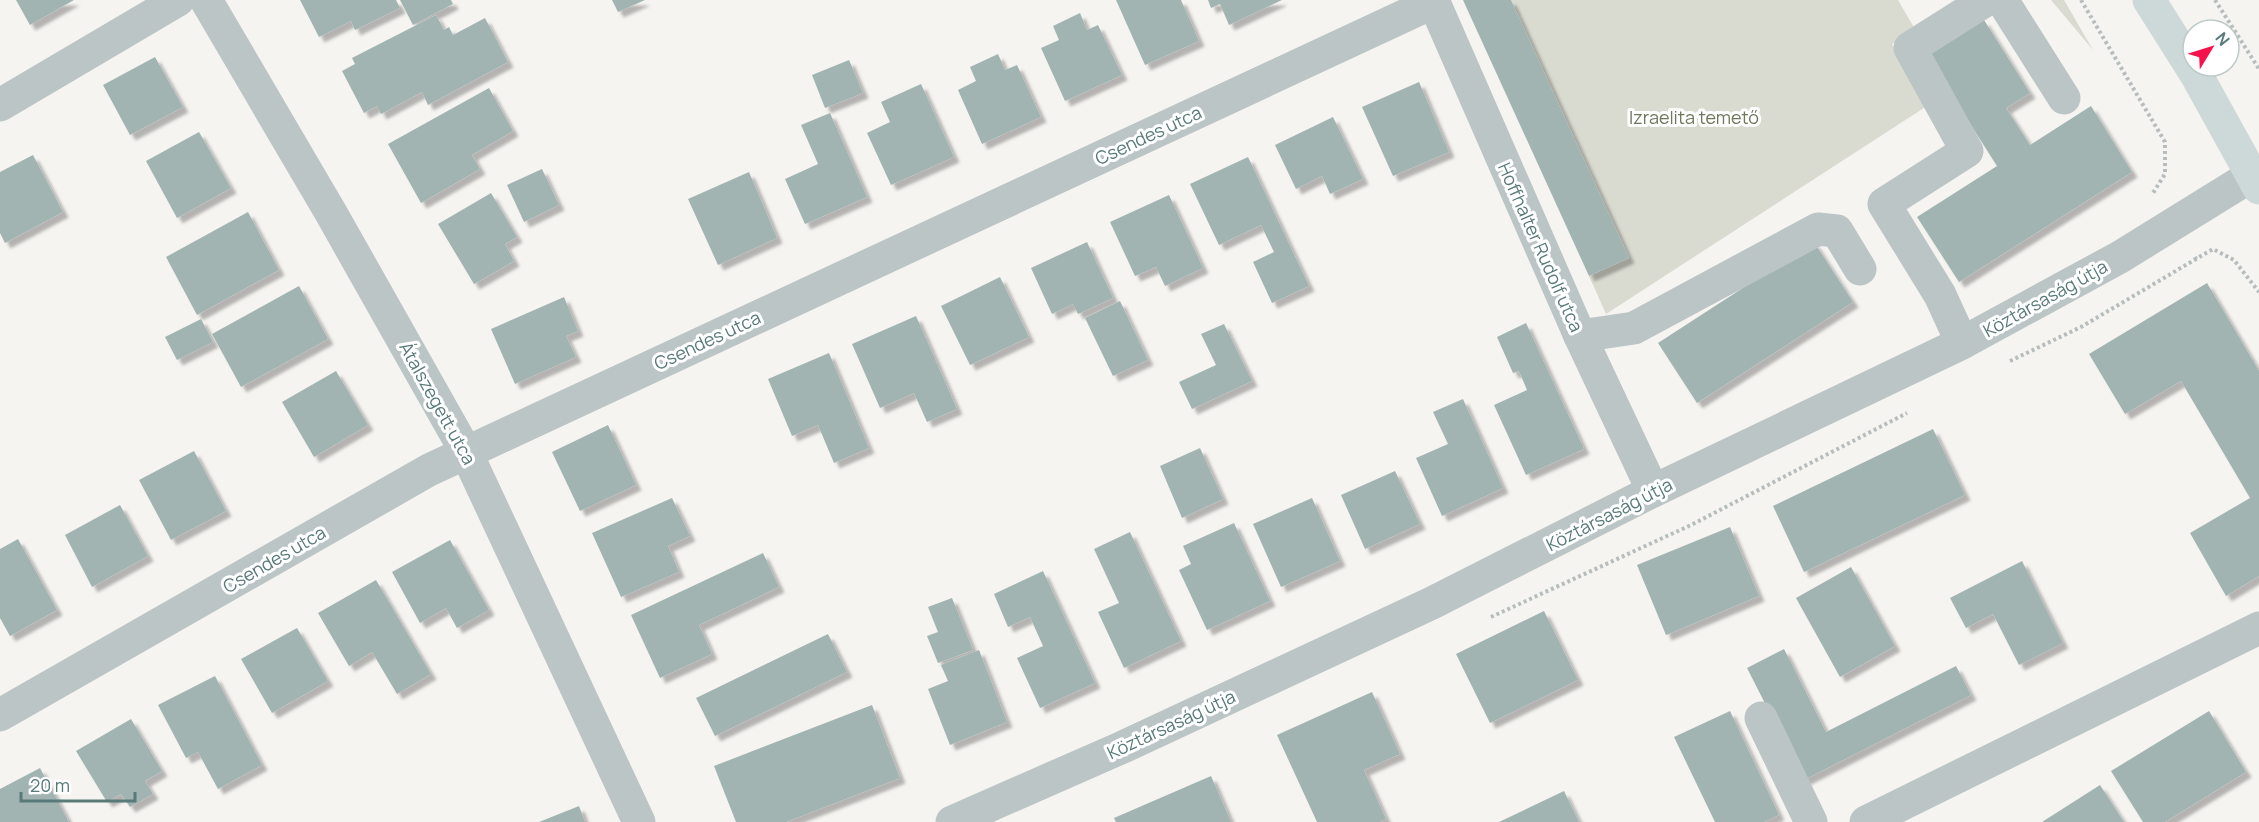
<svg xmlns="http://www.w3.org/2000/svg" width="2259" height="822" font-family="Manrope,sans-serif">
<defs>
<filter id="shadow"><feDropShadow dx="5.5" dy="5.5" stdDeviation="1.5" flood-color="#0004"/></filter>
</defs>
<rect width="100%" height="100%" fill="#f6f4f1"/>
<g fill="#dadbd0">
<path d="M1511,0H1898L1916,31L1892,44L1927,106L1606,314L1589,276L1629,258Z"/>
<path d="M2051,0H2064L2093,50Z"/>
</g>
<g fill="#a1b4b2" filter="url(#shadow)">
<path d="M16,0H74L30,25Z"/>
<path d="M300,0H396L400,8L355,30L351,21L319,37Z"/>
<path d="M400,0H451L453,4L413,25Z"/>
<path d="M612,0H645L618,12Z"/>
<path d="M1116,0H1181L1199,41L1145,65Z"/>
<path d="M1208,0H1282L1229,25L1220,4L1211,8Z"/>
<path d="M1463,0H1511L1629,258L1589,276Z"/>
<path d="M1080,13L1087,30L1098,25L1122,75L1065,101L1041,48L1059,40L1053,26Z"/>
<path d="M436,15L444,30L449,27L453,35L485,18L508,62L428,105L422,92L381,114L377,106L364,113L342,71L355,64L352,58Z"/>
<path d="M1984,20L2030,93L2006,108L2030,145L2091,106L2132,172L1959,282L1917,217L1997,166L1927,56Z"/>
<path d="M998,54L1005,70L1017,65L1041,117L982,144L958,90L976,81L970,67Z"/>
<path d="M155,57L183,107L130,135L103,85Z"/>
<path d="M849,60L863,93L825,108L812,75Z"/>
<path d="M1419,82L1449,152L1393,176L1362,107Z"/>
<path d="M921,84L954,157L891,185L867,133L890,122L881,102Z"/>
<path d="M489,88L513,131L472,155L480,169L421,203L388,144Z"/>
<path d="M830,113L867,197L805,224L785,179L818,164L801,125Z"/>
<path d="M1333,117L1363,179L1330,194L1322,176L1296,189L1275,145Z"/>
<path d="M199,132L231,188L177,218L146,161Z"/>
<path d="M33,155L63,212L5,243L0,233V172Z"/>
<path d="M1248,157L1309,286L1272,303L1253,262L1274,252L1261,225L1219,245L1190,184Z"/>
<path d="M542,169L559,205L524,222L507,185Z"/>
<path d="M749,172L777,238L718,265L688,199Z"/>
<path d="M491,193L517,237L505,244L514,261L474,284L438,224Z"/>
<path d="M1169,195L1203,268L1165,286L1156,267L1135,276L1110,222Z"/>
<path d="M248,212L279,270L197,315L166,257Z"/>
<path d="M1087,242L1113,298L1078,314L1073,304L1052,314L1031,268Z"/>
<path d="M1814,242L1853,302L1697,403L1658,343Z"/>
<path d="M1000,277L1029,337L970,365L941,306Z"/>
<path d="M2207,283L2259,371V576L2226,596L2190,533L2250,498L2181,381L2125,414L2089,354Z"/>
<path d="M299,286L328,339L241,387L212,334Z"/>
<path d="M564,297L578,331L566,336L576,357L515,384L491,329Z"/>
<path d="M1120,301L1148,360L1113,376L1085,318Z"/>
<path d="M916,316L957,409L927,422L914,393L880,408L852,344Z"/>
<path d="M201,319L213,342L177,360L165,337Z"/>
<path d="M1526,323L1584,449L1526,475L1494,405L1527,390L1519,371L1513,373L1497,337Z"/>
<path d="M1224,324L1252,381L1192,409L1179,382L1216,365L1201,334Z"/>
<path d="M829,353L869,448L834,463L818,425L792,436L768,379Z"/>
<path d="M336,371L368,425L314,457L282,402Z"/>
<path d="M1463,399L1503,488L1442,516L1416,458L1448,444L1433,412Z"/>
<path d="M608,425L636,485L580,511L552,452Z"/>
<path d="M1933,429L1965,495L1804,572L1773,506Z"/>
<path d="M1200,448L1223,499L1182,518L1160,466Z"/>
<path d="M194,451L226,511L171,540L139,480Z"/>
<path d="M1395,471L1420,524L1365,549L1341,495Z"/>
<path d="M672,498L690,536L668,546L679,572L621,597L592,533Z"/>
<path d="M1312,498L1340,561L1281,587L1253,524Z"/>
<path d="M120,505L148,556L92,587L65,535Z"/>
<path d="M1234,523L1270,601L1207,630L1179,570L1191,564L1183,546Z"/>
<path d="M1730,527L1759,596L1666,635L1637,565Z"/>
<path d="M1130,532L1181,641L1124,668L1098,612L1119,603L1094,549Z"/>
<path d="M18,539L57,610L10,636L0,618V549Z"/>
<path d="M450,540L489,610L457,628L446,608L420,623L392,572Z"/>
<path d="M763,553L779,587L699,625L712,654L660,678L631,615Z"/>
<path d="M2022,561L2063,643L2019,665L1993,614L1966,628L1950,598Z"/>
<path d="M1851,567L1895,646L1840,677L1796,598Z"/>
<path d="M1043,571L1095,683L1040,708L1017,658L1043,646L1030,617L1008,627L994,594Z"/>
<path d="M376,580L431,674L397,694L372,652L349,666L318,613Z"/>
<path d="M952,598L973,650L938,663L927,636L938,632L928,607Z"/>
<path d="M1544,611L1578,680L1490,723L1456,654Z"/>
<path d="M297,628L328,681L272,713L241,659Z"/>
<path d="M828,634L847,672L715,736L696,698Z"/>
<path d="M1784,649L1826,732L1956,666L1971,695L1804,780L1747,668Z"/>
<path d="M979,650L1007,722L950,745L928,689L948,681L941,665Z"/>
<path d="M215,676L262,765L218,789L198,752L186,758L158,705Z"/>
<path d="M1372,692L1400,754L1364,770L1386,819L1380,822H1317L1277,735Z"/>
<path d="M872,705L900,778L786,822H736L714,766Z"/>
<path d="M1730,711L1779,815L1764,822H1715L1674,737Z"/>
<path d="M2209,711L2246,772L2165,822H2143L2111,771Z"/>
<path d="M131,719L162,771L145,781L153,794L130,807L121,794L107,802L76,751Z"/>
<path d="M40,768L69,822H0V789Z"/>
<path d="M1211,776L1231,822H1116L1114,818Z"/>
<path d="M2100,785L2124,822H2042Z"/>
<path d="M1564,791L1579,822H1499Z"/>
<path d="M579,806L585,822H539Z"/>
</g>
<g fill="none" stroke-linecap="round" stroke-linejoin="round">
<g stroke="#b6bdbd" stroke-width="4" stroke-dasharray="3 3" stroke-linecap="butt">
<path d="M2081,0L2165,142V174L2153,193"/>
<path d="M2215,0L2259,69"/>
<path d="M2195,257L2196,259L2213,249L2234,260L2259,292"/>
<path d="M2010,361L2081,327L2196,259"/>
<path d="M1491,617L1691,525L1907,413"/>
</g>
<g stroke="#bbc5c5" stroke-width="33">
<path d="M206,0L331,213L466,452L639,822"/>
<path d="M1433,0L1580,336L1653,491"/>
<path d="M2002,0L2064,98"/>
<path d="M0,105L178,0"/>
<path d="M1580,336L1634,328L1818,229L1837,231L1860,269"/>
<path d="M1962,343L1940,295L1884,204L1967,151L1910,48L1986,0"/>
<path d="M0,715L429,470L1434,2"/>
<path d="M1761,718L1811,822"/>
<path d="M952,822L1123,747L1432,603L1653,491L1962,343L2120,257L2259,171"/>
<path d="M1866,822L2259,628"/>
</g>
<path stroke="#cdd8d8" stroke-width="33" d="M2149,0L2197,76L2259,188"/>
</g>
<g text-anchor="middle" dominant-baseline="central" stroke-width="6" stroke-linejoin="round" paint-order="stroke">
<g font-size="18" fill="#6f775d" stroke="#fff">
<text x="1694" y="117">Izraelita temető</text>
</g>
<g font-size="18" fill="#597a79" stroke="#fff">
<text transform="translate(1148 135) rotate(-25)">Csendes utca</text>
<text transform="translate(1541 247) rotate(66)">Hoffhalter Rudolf utca</text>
<text transform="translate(2045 298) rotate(-29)">Köztársaság útja</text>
<text transform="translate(707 340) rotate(-25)">Csendes utca</text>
<text transform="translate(438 403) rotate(61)">Átalszegett utca</text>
<text transform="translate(1609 514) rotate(-27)">Köztársaság útja</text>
<text transform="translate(274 559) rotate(-30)">Csendes utca</text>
<text transform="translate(1171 724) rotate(-25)">Köztársaság útja</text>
</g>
</g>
<g transform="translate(2211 48) rotate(52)"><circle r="28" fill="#ffffff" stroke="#bdcac9" stroke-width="1.5"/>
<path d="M0-4.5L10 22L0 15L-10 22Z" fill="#f6124b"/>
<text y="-9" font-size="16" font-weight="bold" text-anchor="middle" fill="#597a79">N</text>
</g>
<path d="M21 792v9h114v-9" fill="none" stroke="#597a79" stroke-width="3"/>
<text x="30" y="792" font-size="18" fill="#597a79" stroke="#ffffff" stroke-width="4.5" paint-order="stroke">20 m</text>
</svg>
